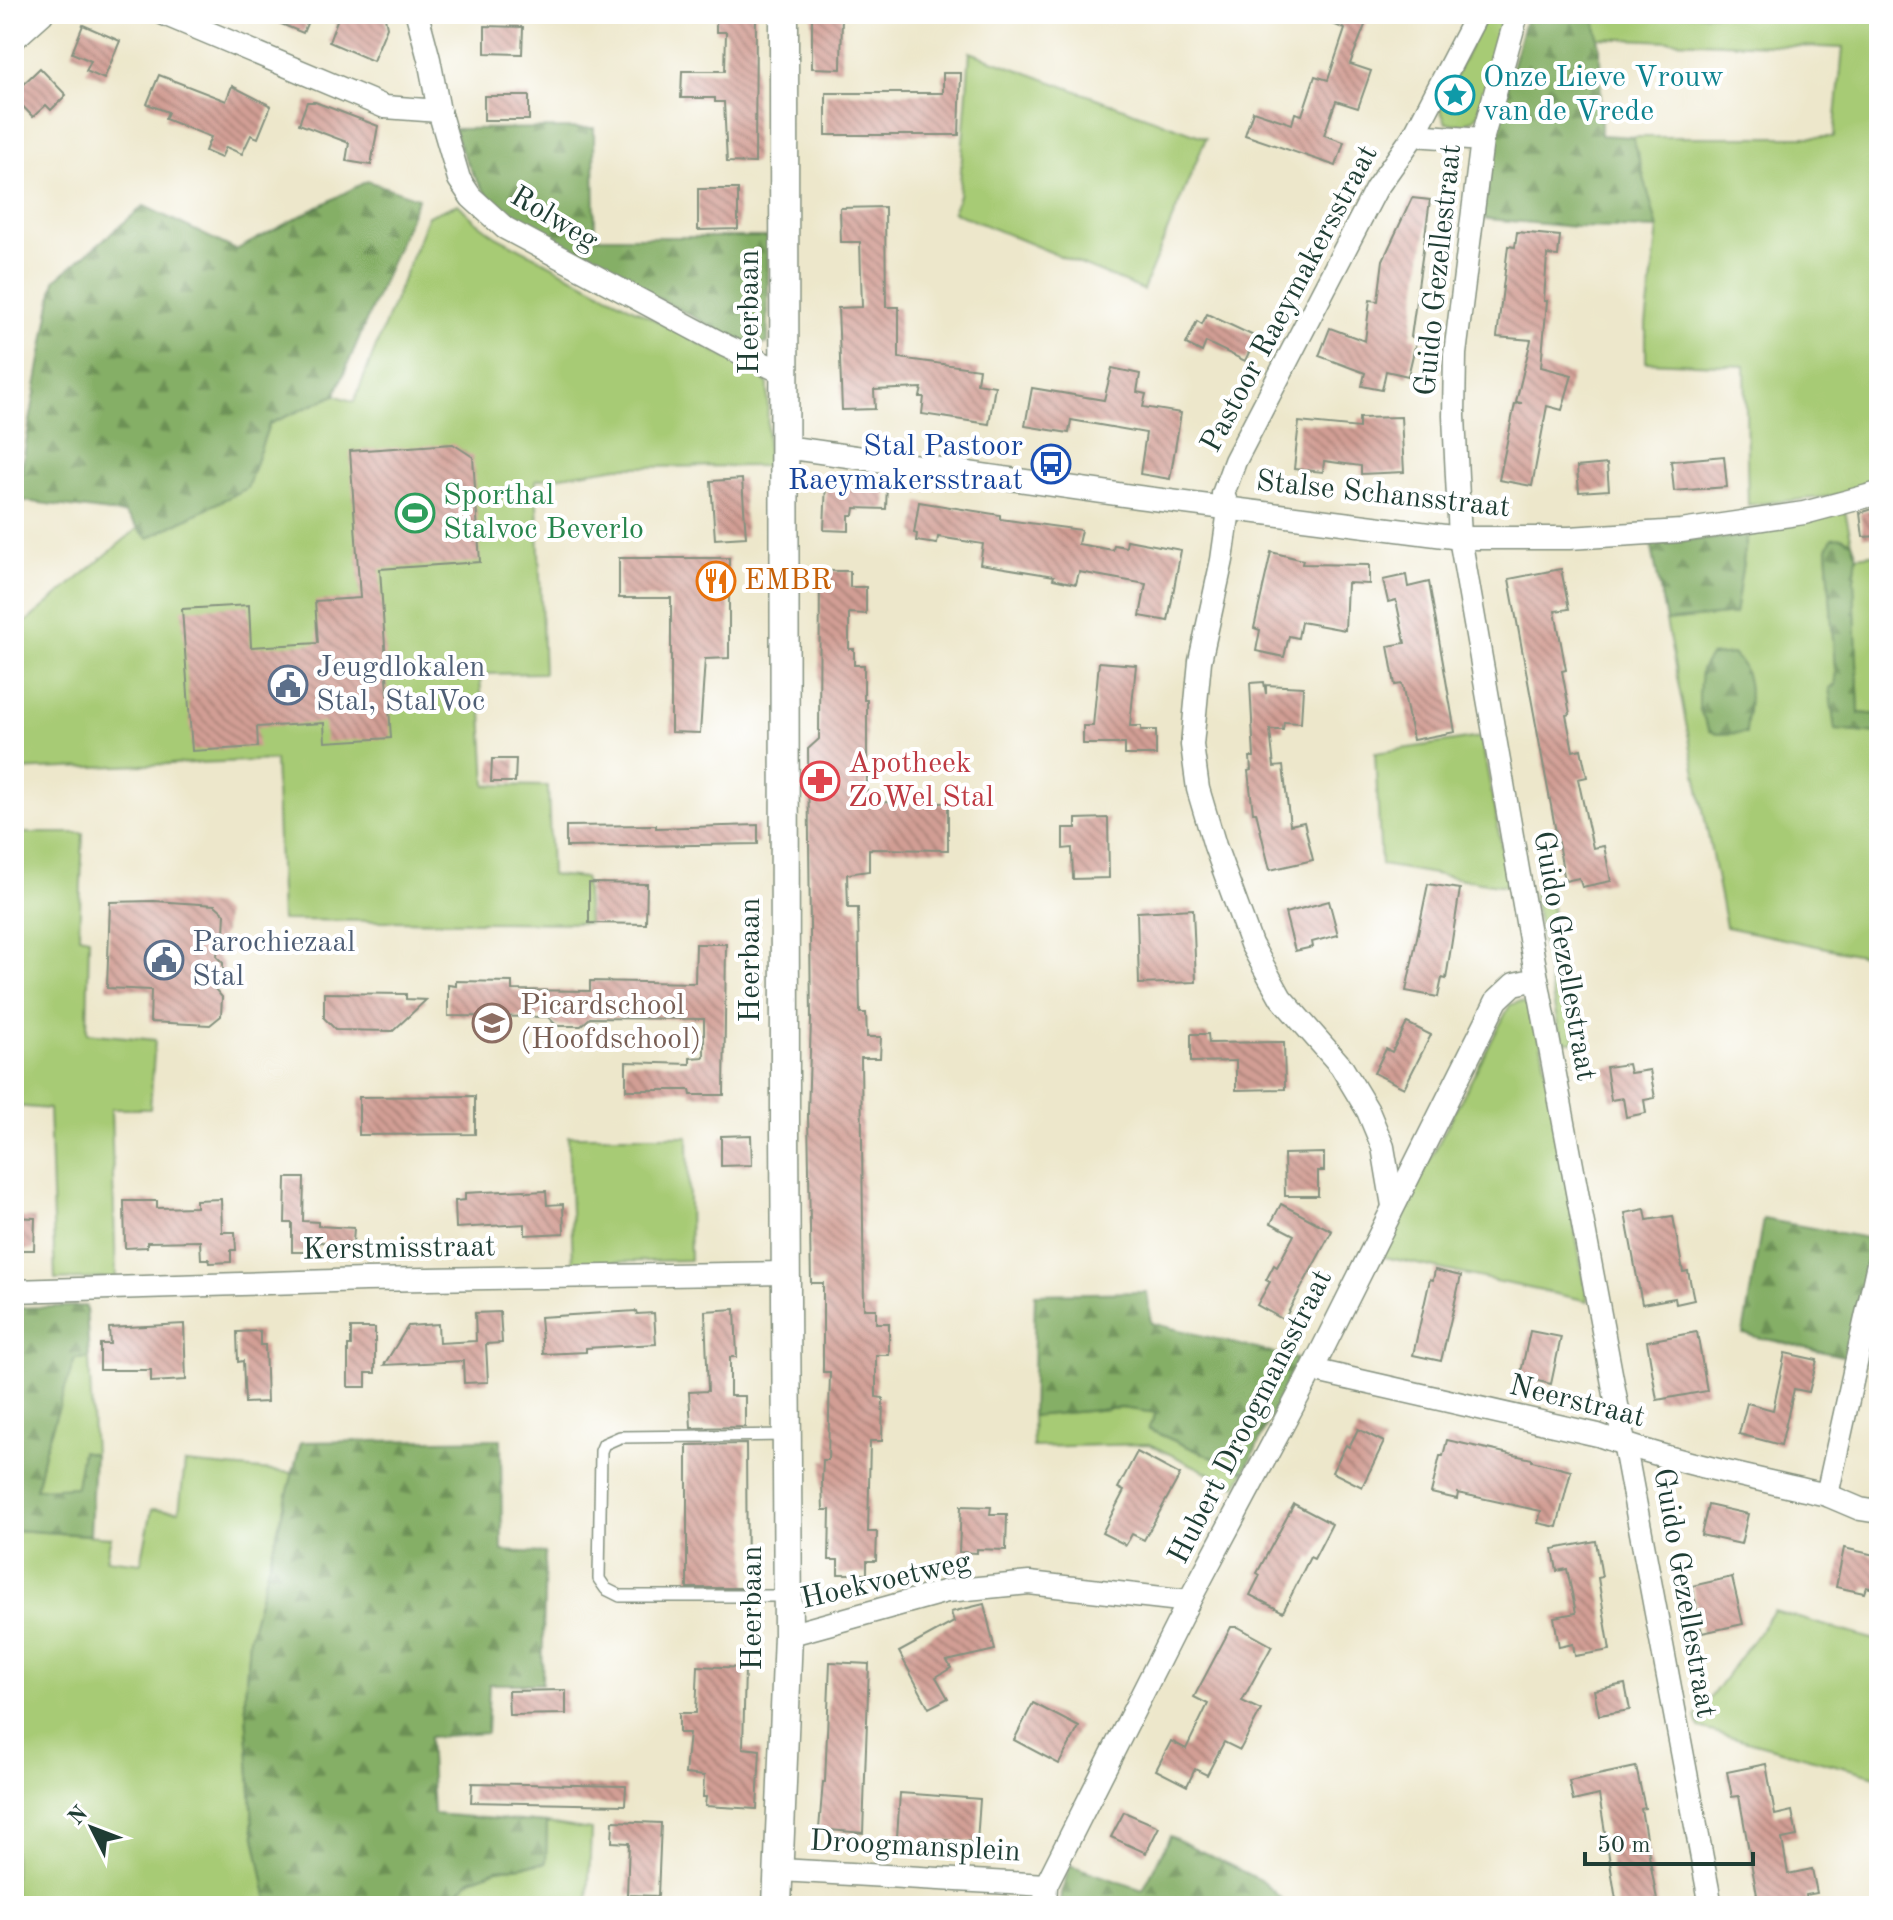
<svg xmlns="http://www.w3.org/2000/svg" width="1893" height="1920" font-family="'Old Standard TT',serif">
<defs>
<pattern id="forest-firs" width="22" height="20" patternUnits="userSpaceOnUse" patternTransform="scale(2)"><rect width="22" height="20" fill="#85af66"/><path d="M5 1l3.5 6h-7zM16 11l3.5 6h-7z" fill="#6c9055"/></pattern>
<pattern id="building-back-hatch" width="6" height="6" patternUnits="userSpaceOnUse" patternTransform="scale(2)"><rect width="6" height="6" fill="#d29e94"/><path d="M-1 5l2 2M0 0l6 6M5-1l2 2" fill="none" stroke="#aa827a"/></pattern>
</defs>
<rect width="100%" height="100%" fill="#fff"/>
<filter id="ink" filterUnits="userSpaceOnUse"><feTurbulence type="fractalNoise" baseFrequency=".0125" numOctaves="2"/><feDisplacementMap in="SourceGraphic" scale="16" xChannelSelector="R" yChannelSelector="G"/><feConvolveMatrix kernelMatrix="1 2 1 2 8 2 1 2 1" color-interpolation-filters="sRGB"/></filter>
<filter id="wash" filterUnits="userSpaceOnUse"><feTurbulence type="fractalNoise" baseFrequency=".006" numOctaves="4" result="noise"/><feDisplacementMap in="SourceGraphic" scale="32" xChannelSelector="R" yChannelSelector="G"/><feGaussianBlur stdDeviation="1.8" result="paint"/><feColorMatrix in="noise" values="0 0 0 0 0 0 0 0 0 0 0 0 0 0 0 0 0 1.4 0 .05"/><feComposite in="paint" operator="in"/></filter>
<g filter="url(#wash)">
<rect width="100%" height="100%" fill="#ede7cb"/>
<g fill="#a7cb75" stroke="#638454" stroke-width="2">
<path d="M1487,14H1506L1479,114C1469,125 1461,125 1446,123L1439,107Z"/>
<path d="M1594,14H1879V487L1834,496L1748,505L1745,366L1646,362V324L1658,229L1633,137H1834L1843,48L1598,38Z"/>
<path d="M970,52L1206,138L1143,290L953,212L959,195Z"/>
<path d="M458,204L474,220L496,236L759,375L768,384L767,466L618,467L536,480L544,673L480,674L486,785L548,786L551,875L585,878L588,923L281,920L275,760L14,770V632L138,528L148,538L247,488L269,424L335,395L354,402L428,216Z"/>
<path d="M1845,511L1852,542L1841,537L1827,548L1836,685V730L1879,734V959L1726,927L1666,621L1735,614L1747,536Z"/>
<path d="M1879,553V715L1859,713L1854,579L1857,556Z"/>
<path d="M1481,737L1509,887L1381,865L1375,753Z"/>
<path d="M14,833H83L79,936L89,938L87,1033L155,1040L150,1109H111L116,1278L55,1280L49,1109L14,1106Z"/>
<path d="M1549,891L1575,1042H1561L1533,894Z"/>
<path d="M1519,1002L1526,1003L1535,1011L1588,1301L1380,1256L1510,1005Z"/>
<path d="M568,1136H688L690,1260L573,1263Z"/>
<path d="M75,1358H89L94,1454L82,1452L76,1487L36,1490L45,1449Z"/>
<path d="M1121,1408L1157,1413L1149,1430L1245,1472L1236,1486L1149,1444L1033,1447L1032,1416Z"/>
<path d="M185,1463L293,1473L249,1638L245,1695L253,1826L269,1906H14V1530L111,1537L106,1559L141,1563L152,1509L179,1511Z"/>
<path d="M1774,1611L1879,1641V1777L1699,1728L1696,1717Z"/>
<path d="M547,1823L591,1830L588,1906H443L472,1879L498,1869L546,1863Z"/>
</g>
<g fill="url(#forest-firs)" stroke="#52764d" stroke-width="2">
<path d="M1527,14H1594L1600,48L1601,135L1633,137L1658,229L1575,227L1478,218L1491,141Z"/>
<path d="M594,128L595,237H768V343L759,346L745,344L520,225C485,200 467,169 453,129Z"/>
<path d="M367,181L418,198L335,395L269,424L247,488L148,538L125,514L16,500L55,280L144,206L236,250Z"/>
<path d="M1747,536L1735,614L1666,621L1651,543Z"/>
<path d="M1841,537L1852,542L1857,556L1854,579L1859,713L1879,715V734L1835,730L1829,688L1836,685L1827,548L1832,538Z"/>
<path d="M1733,654C1756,676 1748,704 1746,733L1717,734L1710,731L1706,724L1699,708V694L1701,669L1710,656Z"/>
<path d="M1763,1219L1873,1239L1851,1358L1743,1334Z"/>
<path d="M1147,1292L1151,1323L1297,1359L1245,1472L1148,1429L1156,1413L1121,1408L1032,1416L1035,1294Z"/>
<path d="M86,1306L89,1358L75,1359L45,1449L36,1489L76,1487L82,1451L94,1454L90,1535L14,1530V1308Z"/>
<path d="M501,1439L502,1551L545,1553L542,1684H489L487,1733L429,1737L433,1814L547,1823L546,1863L498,1869L472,1878L443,1906H269L253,1826L245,1695L249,1638L301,1442Z"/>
<path d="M1170,1836L1260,1880L1290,1906H1061L1062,1891L1070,1865L1143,1890Z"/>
</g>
<g id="blocks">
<g fill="url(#building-back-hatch)">
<path d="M257,14H311L303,33Z"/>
<path d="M716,14H756L755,163L727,162L724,102H715V98H681L682,71H725L726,32H716Z"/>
<path d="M812,14H842L841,69L812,68Z"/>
<path d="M1309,14H1364L1363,18L1367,20L1350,64L1371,71L1358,108L1336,101L1324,135L1344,142L1336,166L1245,135L1253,111L1292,124L1295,113L1302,115L1315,76L1328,80L1345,29Z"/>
<path d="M339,15L385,17L387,27L373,61L329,42Z"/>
<path d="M83,25L120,41L104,79L86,71L91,61L72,53Z"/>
<path d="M485,26L523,27L522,54L485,53Z"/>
<path d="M40,68L66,95L51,110L46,105L33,117L14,97V93Z"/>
<path d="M943,73H961L959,135H826V93H943Z"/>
<path d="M159,75L226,101L232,86L271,106L258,138L251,135L242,154L226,147L221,158L205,151L211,137L165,119L168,112L147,104Z"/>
<rect x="484" y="96" width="45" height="24"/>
<path d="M307,102H315L378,126L371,165L346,161L349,143L299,124Z"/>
<path d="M698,189H738V229L698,230Z"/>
<path d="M1412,198L1430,200L1411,337L1417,338L1408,376L1386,371L1382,390L1362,386L1365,373L1319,356L1330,328L1365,341L1370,300L1378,301L1383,260Z"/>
<path d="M885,207L886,307H899V358L979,369L977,383L995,386L989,424L922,414L924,397H920L922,388L874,390L875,409L842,410L838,308L862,307L860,242H841L840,208Z"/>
<path d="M1517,232L1560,236L1558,256L1547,255L1544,301H1547L1541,367L1572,375L1562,410L1547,406L1532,486L1499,480L1515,404L1522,403L1516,402L1531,340L1497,337L1508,246L1515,247Z"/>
<path d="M1207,314L1256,337L1245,361L1206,342L1202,352L1186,344L1197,321L1202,324Z"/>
<path d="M1112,368L1140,374L1137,392L1146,394L1143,407L1181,413L1170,479L1140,474L1146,433L1071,420L1069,433L1025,426L1032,388L1104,400Z"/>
<path d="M1401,417L1404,472L1361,474V466L1324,461L1323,472L1294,469L1299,422L1359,428V418Z"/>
<path d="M453,444L473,457L480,562L380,569L391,738L325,742L324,723L257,727L258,747L192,751L182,609L249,605L251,647L318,643L315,601L360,598L350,451Z"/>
<path d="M1724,456L1727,487L1674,491L1671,461Z"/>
<path d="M1607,464L1609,490L1579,492L1577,467Z"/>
<path d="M742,479L746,537L715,539L711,481Z"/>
<path d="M826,481L887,484L886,509L855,508L854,515H849V531L824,530Z"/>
<path d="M919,502L1000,515V519L1081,530L1078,544L1113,550L1114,545L1126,547L1127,540L1181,550L1168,621L1140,616L1146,584L1079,572L1076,584L1053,579L1054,576L980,564L983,544L938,537L937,544L916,541L917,534L914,533Z"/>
<path d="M1879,507V536L1863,537L1860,513Z"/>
<path d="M1271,552L1303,560L1302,564L1369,565V584L1347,583L1345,630L1301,622L1298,638L1289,636L1284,657L1256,651L1260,630L1254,628Z"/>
<path d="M619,558H729V658L705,659L700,733L671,732V598H619Z"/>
<path d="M1561,569L1569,609L1555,611L1566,670L1562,671L1570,714L1566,715L1573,751L1581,749L1587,777L1578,779L1593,848L1604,846L1611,881L1582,887L1579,878L1565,881L1509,579Z"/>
<path d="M820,571H850V587H866V614L849,613V649H854V665H864V700H867V802L948,803V850L869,849V871L847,874L848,908H858L860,1013H866L867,1037H881L880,1058H861L864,1309H876V1323H889V1355H876V1397L883,1398L882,1441H870L868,1532H877L876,1561H867V1574H838V1560H829L830,1510H823L822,1481L823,1460H828L830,1372H823V1283H811L808,1114L811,1020L808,749L819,739Z"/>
<path d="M1406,575L1408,587L1429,582L1455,732L1413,740L1402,684L1395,685L1388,646L1405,643L1396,600L1388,602L1383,580Z"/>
<path d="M1099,662L1136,665L1130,726H1141V730H1156V755H1125V744H1083V726H1093Z"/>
<path d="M1264,682L1266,694V685L1303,687L1301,723L1284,722L1283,730H1270L1274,767L1283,766L1290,825L1304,822L1313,860L1270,870L1256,812H1253L1248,771L1251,770L1250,757H1254L1250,683Z"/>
<path d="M492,759H516L515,782H491Z"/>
<path d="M1108,818L1109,878L1073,879L1072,848L1063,849V828H1076V819Z"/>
<path d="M656,825V828L758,825V844L566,847V826Z"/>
<path d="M589,883L647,884L646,924L589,923Z"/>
<path d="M1428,884L1460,889L1446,979L1442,978L1438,997L1406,991Z"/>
<path d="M154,901L215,905L225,914L224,933L218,939L217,957L223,963V981L215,989L222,997L221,1016L210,1025L150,1022L151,990L107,988L110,902Z"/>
<path d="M1329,901L1338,935L1312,942L1313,947L1295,951L1285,913Z"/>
<path d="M1193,909L1196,982L1139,984L1137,912Z"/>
<path d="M696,944H726L724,1095H691L690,1090H626V1062L690,1064V1058L704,1057V1019L590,1018L581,1026H557L548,1017L448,1016V985L456,986V981L512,982V990L590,991V981L695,983Z"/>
<path d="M324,993L406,994V999L426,1000L393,1031L336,1030L324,1018Z"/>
<path d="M1407,1023L1431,1035L1404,1088L1374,1073L1386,1049L1392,1052Z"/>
<path d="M1191,1034H1208L1209,1043L1284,1042L1285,1089L1236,1090V1061L1191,1062Z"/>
<path d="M1628,1064L1630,1073L1650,1070L1655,1098L1644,1100L1646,1113L1626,1117L1623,1098L1611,1100L1606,1067Z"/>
<path d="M475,1096V1134L359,1135V1097Z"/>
<path d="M751,1135L752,1165L721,1166V1136Z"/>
<path d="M1324,1153V1171H1318V1196H1285L1284,1154Z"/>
<path d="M286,1178H304L303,1221L318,1222V1226L354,1228L353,1243L318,1242L317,1252H292V1223H285Z"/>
<path d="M525,1190L526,1192L546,1191L547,1205L563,1204L564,1233L525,1235V1224L456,1228L455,1201L465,1200V1193Z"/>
<path d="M221,1199L222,1232H235L236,1250H231V1262L210,1263L209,1259H201L200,1241L147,1242V1247L125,1248L124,1201H157V1208L196,1207V1200Z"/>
<path d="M1281,1204L1332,1231L1284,1320L1257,1305L1270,1282L1266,1280L1274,1265L1277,1267L1294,1235L1271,1223Z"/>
<path d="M1645,1209L1647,1220L1673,1216L1683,1272L1688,1271L1694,1300L1676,1304L1675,1298L1642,1304L1625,1213Z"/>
<path d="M14,1217L35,1218L34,1250H14Z"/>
<path d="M1435,1270L1461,1276L1441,1361L1413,1355L1430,1279L1433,1280Z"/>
<path d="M735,1309L737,1357H730V1396H745V1427L691,1428L689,1392L708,1391L705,1311Z"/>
<path d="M636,1311L637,1314L654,1313L656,1344L586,1348V1352L543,1354L540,1317Z"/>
<path d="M500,1312L502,1343L486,1344L488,1382L464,1383L463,1361L384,1365L408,1326L438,1324L439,1343L476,1341L475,1313Z"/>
<path d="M184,1324L186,1380L151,1382V1370H100V1344H110L109,1328Z"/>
<path d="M351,1328H375V1373H366V1387H348V1346H351Z"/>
<path d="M260,1331V1345H265L267,1402L245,1403L243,1361L238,1362L237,1332Z"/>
<path d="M1530,1331L1561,1337L1551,1384L1520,1377Z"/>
<path d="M1697,1332L1707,1391L1657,1400L1647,1341Z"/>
<path d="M1785,1353L1817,1360L1809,1392L1794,1389L1781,1445L1739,1434L1747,1403L1773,1410Z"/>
<path d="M1358,1429L1384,1442L1362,1487L1332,1472L1346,1445L1349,1447Z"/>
<path d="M1447,1440L1532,1459V1461L1571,1471L1557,1527L1538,1523L1541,1511L1458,1493L1457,1499L1431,1493L1440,1456H1443Z"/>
<path d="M746,1444L747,1588H687V1445Z"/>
<path d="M1137,1452L1180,1475L1144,1540L1132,1534L1126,1545L1102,1533L1124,1491L1118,1488Z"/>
<path d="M1294,1504L1332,1524L1314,1559L1310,1557L1283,1612L1250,1595L1260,1575L1257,1573Z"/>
<path d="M1708,1505L1748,1514L1741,1544L1701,1535Z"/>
<path d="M961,1506L991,1507L990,1514H1007L1006,1550L977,1549V1553L959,1552Z"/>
<path d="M1596,1541L1602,1577L1598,1578L1610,1650L1575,1656L1573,1644L1559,1647L1554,1617L1576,1613L1567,1569L1557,1571L1553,1549Z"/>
<path d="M1844,1548L1879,1556V1590L1866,1587L1864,1593L1836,1587Z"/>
<path d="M1732,1577L1743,1624L1702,1633L1692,1586Z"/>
<path d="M984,1604L995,1650L947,1661L951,1668L936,1677L948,1698L929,1708L899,1652L954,1622L951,1612Z"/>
<path d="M1231,1627H1238L1272,1646L1242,1701L1261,1710L1240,1750L1224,1742L1207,1775L1195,1769L1187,1786L1156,1770L1171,1741L1186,1749L1208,1704L1194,1697Z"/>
<path d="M830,1662L869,1664L863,1833L819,1829L823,1782H825Z"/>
<path d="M698,1666L745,1668L743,1748L760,1750L757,1809L705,1806L706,1797H703L704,1776L685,1774L689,1733H679V1713H696Z"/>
<path d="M1625,1684L1630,1710L1599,1715L1594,1690Z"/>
<path d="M566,1690V1714L509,1715L508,1691Z"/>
<path d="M1033,1703L1079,1727L1059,1764L1014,1740Z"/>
<path d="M1766,1764L1775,1815L1792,1811L1797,1836L1782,1839L1788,1874L1812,1869L1817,1893L1806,1895L1808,1906H1759L1739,1796L1732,1797L1727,1772Z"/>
<path d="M1636,1767L1645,1808L1641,1809L1658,1906H1617L1599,1795L1573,1801L1569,1781Z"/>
<path d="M472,1783L626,1786L625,1805L471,1802Z"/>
<path d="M900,1793L980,1799L977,1842L897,1837Z"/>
<path d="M1124,1812L1159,1827L1146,1853L1111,1837Z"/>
<path d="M613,1821L661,1823L658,1896L627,1895L629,1843L612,1842Z"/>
</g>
</g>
</g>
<g filter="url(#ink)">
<use href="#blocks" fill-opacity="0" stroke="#869280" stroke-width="2"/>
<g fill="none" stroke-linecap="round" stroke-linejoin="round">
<g stroke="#869280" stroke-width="14">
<path id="service" d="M786,1435L620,1437L604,1444L601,1451L599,1579L606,1589L620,1596H787"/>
</g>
<g stroke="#869280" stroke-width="25">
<g id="minor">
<path d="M164,14L385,107L439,111L459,179L471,197L505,228L726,346L784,373"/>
<path d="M417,14L429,59L439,111"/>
<path d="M1517,14L1482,140L1455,354L1454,416L1460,538L1537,979L1711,1906"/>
<path d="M14,39L42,14"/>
<path d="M1414,135L1477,14"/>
<path d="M785,447L1138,497L1460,538H1569L1681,531L1804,513L1879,493"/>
<path d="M1393,1206L1383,1147L1368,1111L1341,1066L1281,998L1251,944L1215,846L1198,789L1192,745L1200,661L1222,560L1229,510L1223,494L1235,461L1376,189L1414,135L1482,140"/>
<path d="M14,1291L365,1280L786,1273"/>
<path d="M1312,1370L1598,1435C1672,1462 1750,1477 1827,1495L1879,1259"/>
<path d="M1827,1495L1860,1509L1879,1512"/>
<path d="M788,1635L947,1591L1029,1583L1189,1601"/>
<path d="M780,1870L1046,1885"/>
<path d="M1045,1906L1046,1885L1189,1601L1312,1370L1497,1000L1514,984L1537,979"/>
</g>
</g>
<g stroke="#869280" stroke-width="31">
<path id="tertiary" d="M777,1906L788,1635L785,1129L784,14"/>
</g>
<use href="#service" stroke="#fff" stroke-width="11"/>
<use href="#minor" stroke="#fff" stroke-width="22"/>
<use href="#tertiary" stroke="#fff" stroke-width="28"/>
</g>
</g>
<defs>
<g id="sight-ring" transform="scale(2)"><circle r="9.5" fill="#fff" stroke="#0f9aa8" stroke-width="1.5"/><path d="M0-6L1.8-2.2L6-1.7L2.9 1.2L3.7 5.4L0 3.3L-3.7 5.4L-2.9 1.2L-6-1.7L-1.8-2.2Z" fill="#0f9aa8"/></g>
<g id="bus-ring" transform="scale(2)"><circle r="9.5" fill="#fff" stroke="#1a4fb4" stroke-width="1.5"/><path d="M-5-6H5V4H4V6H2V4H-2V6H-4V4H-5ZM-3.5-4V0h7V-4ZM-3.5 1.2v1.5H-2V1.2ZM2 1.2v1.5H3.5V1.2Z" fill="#1a4fb4"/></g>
<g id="stadium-ring" transform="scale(2)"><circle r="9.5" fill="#fff" stroke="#2e9e5b" stroke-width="1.5"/><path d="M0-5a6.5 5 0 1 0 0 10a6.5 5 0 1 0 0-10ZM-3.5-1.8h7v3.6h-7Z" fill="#2e9e5b"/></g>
<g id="restaurant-ring" transform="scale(2)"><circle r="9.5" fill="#fff" stroke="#e8710a" stroke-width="1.5"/><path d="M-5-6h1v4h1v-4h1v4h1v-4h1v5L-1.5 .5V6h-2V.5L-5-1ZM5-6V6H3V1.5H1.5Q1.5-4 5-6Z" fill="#e8710a"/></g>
<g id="civic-ring" transform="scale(2)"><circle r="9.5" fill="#fff" stroke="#5c6f8a" stroke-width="1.5"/><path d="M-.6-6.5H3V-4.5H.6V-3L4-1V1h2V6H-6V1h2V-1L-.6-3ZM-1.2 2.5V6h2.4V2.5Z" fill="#5c6f8a"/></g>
<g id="pharmacy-ring" transform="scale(2)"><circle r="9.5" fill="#fff" stroke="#e0444e" stroke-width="1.5"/><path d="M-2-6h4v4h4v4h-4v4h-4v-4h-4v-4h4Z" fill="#e0444e"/></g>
<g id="school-ring" transform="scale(2)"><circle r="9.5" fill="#fff" stroke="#8d6e63" stroke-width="1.5"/><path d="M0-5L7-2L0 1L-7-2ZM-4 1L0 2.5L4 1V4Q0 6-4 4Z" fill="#8d6e63"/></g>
</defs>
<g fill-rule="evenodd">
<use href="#sight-ring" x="1455" y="95"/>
<use href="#bus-ring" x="1051" y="464"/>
<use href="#stadium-ring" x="415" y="513"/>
<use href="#restaurant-ring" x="716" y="581"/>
<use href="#civic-ring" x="288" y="685"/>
<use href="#pharmacy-ring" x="820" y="781"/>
<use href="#civic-ring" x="164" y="960"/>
<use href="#school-ring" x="492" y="1023"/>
</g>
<g text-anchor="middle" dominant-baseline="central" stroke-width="8" stroke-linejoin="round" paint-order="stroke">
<g font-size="30" fill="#0d838f" stroke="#fff" text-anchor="start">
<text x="1483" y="78">Onze Lieve Vrouw<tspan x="1483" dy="34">van de Vrede</tspan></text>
</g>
<g font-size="30" fill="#1f3d34" stroke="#fff">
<text transform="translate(554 219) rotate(31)">Rolweg</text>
<text transform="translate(1439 270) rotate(-84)">Guido Gezellestraat</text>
<text transform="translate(1290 299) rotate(-62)">Pastoor Raeymakersstraat</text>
<text transform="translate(750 312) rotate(-90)">Heerbaan</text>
<text transform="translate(1383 495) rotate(6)">Stalse Schansstraat</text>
<text transform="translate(1564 956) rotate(80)">Guido Gezellestraat</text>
<text transform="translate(751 960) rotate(-90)">Heerbaan</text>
<text transform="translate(399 1249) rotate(-1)">Kerstmisstraat</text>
<text transform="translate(1577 1402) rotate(14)">Neerstraat</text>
<text transform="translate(1251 1417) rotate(-63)">Hubert Droogmansstraat</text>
<text transform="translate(886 1581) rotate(-13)">Hoekvoetweg</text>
<text transform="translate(1684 1593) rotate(80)">Guido Gezellestraat</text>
<text transform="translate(753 1608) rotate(-90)">Heerbaan</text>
<text transform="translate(915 1847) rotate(3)">Droogmansplein</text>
</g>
<g font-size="30" fill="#164399" stroke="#fff" text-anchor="end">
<text x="1023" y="447">Stal Pastoor<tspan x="1023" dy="34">Raeymakersstraat</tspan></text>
</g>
<g font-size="30" fill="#27864d" stroke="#fff" text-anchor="start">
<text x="443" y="496">Sporthal<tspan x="443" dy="34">Stalvoc Beverlo</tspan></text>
</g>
<g font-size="30" fill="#c56008" stroke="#fff" text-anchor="start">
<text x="744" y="581">EMBR</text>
</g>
<g font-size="30" fill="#4e5e75" stroke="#fff" text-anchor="start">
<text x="316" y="668">Jeugdlokalen<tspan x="316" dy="34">Stal, StalVoc</tspan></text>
<text x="192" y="943">Parochiezaal<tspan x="192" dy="34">Stal</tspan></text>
</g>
<g font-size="30" fill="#be3a42" stroke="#fff" text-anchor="start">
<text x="848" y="764">Apotheek<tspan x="848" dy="34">ZoWel Stal</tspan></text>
</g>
<g font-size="30" fill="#785e54" stroke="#fff" text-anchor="start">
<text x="520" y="1006">Picardschool<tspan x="520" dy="34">(Hoofdschool)</tspan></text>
</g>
</g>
<rect width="1893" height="1920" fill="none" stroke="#fff" stroke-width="48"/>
<g transform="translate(92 1828) rotate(312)" stroke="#ffffff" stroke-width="6" paint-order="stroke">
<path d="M0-6L14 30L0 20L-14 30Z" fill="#1f3d34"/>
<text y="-12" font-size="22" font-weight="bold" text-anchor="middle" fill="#1f3d34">N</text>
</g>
<path d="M1585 1852v12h168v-12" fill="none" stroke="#1f3d34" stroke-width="4"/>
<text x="1597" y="1852" font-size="24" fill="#1f3d34" stroke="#ffffff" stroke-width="6" paint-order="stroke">50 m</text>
</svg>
